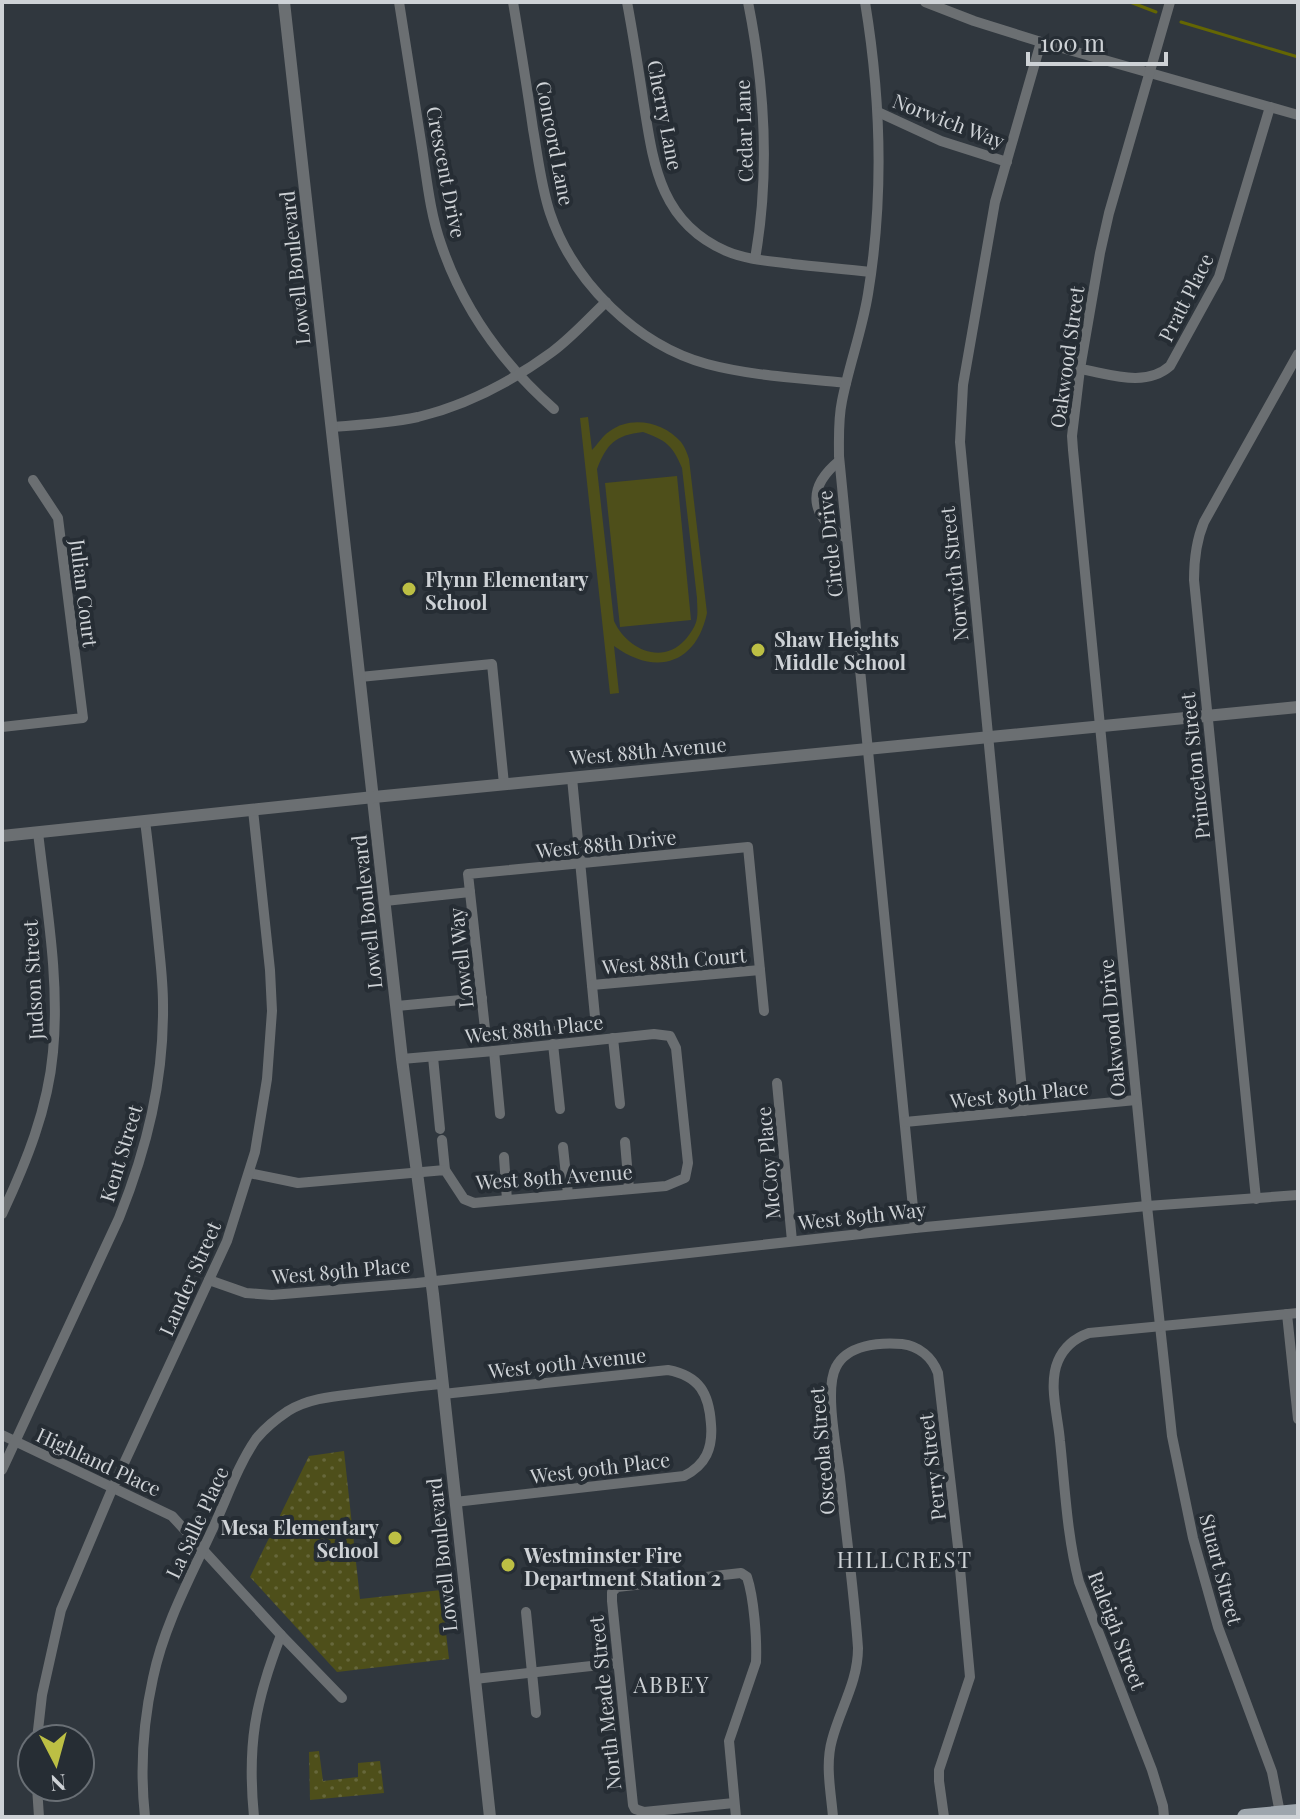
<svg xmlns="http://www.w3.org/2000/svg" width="1300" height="1819" font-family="'Playfair Display',serif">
<defs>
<pattern id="grass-dots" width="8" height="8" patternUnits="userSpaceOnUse" patternTransform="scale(2)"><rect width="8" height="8" fill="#4e4f1a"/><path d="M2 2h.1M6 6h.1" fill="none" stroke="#66673b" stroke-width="1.8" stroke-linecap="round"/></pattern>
</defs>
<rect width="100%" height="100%" fill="#30373e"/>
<g fill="url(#grass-dots)">
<path d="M344,1451L360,1599L441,1590L449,1659L337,1672L250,1577L309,1456Z"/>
<path d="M319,1751L323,1781L358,1777V1763L380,1761L384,1793L310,1800L309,1752Z"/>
</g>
<g fill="#4e4f1a" fill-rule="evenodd">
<path d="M588,417L592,450C598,444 602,436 610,431C631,415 664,422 681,442C685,447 687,453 689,459L707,613C696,665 655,676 614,646L619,693L610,694L580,418ZM643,432C666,440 673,446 682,468L697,598C697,604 698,612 697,618C696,626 690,634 685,640C661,666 626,648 614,621L597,469C607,444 615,435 643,432Z"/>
<path d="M677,476L691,620L620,627L605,483Z"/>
</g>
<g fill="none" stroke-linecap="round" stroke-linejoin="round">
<g stroke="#646603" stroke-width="3">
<path d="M1130,2L1156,12"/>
<path d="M1181,22L1298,57"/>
</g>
<g stroke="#6b6f72" stroke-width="10">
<path d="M399,2C407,51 414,99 422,148C427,180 430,213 441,244C463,309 503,364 554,409"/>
<path d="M513,2C520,44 527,87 533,129C538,157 541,186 550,213C573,282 637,345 707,364C752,376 800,378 846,383"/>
<path d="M627,2C633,34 638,66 643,99C653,162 659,222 726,251C747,260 770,261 792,264C818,267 845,269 871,272"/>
<path d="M748,2C765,87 770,174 755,259"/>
<path d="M865,2C881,99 884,197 868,294C862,331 849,365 842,401C838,420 839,438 839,456L915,1228"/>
<path d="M925,2L974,21L1041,42L1298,115"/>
<path d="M1170,2L1109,213L1100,253L1080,369L1072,436L1073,450L1147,1206L1172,1436L1193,1538L1218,1627L1272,1772L1280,1813"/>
<path d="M878,112L941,141L1007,162"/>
<path d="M1080,369C1110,374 1145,388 1170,366L1219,277L1270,107"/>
<path d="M332,427C361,425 390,423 418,417C467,405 511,382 552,352C571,338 588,319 606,302"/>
<path d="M839,461C805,489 811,517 846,538"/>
<path d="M360,677L492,664L504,784"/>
<path d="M2,727L83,718L58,518L33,480"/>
<path d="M572,778C580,861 588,944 596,1027L486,1038L468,874C562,865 655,856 748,847L764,1011"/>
<path d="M385,901L470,892"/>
<path d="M592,985L760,970"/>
<path d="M397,1006L482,998"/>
<path d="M613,1038L620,1104"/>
<path d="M553,1044L560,1109"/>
<path d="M494,1051L500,1114"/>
<path d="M433,1057L440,1129"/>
<path d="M777,1083L792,1241"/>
<path d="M1024,1111L960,442L963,385L995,202L1041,42"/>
<path d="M905,1122L1136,1100"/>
<path d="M442,1140L445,1170"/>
<path d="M625,1142L629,1189"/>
<path d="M563,1147L568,1194"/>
<path d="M504,1157L507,1200"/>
<path d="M249,1173L298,1183L445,1170L464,1199L474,1203L666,1186L685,1178L688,1163L676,1048L670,1036L654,1034L494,1051L402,1059"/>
<path d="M1256,1199L1194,580C1194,560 1196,541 1204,522L1298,354"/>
<path d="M2,1214C26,1163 48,1109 53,1052C60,979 46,904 38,832"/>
<path d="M209,1280L246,1293L272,1295L417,1283L915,1228L1147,1206L1298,1195"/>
<path d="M1287,1314L1298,1419"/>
<path d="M443,1394L668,1370C700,1376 709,1394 711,1424C713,1448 706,1465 684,1476L455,1502"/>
<path d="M2,1435L172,1516L281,1635L342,1698"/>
<path d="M2,1470L119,1218C147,1148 164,1080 163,1004C163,981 160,959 158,937C154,898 150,860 145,821"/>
<path d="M526,1612L536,1713"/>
<path d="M475,1679L618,1663"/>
<path d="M37,1739L42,1695L61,1610L113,1487L227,1241L255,1152L267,1079L272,1011L270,970L253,810"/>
<path d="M37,1787L39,1817"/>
<path d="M734,1803L644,1812L635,1809L633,1805L612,1601V1592L617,1587L741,1573L747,1577C754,1598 757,1639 756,1662L729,1741L736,1817"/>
<path d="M145,1817C140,1771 143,1723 153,1678C164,1625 191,1576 214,1526C227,1498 238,1465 256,1439C265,1428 276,1419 288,1411C312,1396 342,1396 370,1392C394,1389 418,1386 442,1384"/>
<path d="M254,1817C247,1745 255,1702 281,1635"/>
<path d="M833,1817C831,1792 825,1765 832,1740C840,1709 858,1682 858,1648C854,1591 846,1534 840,1477C837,1451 824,1389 836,1367C847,1345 879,1342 902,1344C919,1346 932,1357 938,1373L958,1547L970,1677L939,1770V1781L944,1817"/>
<path d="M1164,1817L1163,1806L1152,1770L1079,1582C1067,1536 1065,1488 1060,1441C1058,1416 1048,1384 1058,1361C1064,1347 1075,1338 1089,1333L1298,1313"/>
</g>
<g stroke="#6b6f72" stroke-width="12">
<path d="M284,2L402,1059L433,1294L490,1817"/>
<path d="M2,836L374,797L1298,707"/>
</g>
<path stroke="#9ea6ad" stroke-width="16" d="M1245,1817L1298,1812"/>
</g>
<g fill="#bcbf44" stroke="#262d34" stroke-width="3">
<circle cx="409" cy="589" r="8"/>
<circle cx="758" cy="650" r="8"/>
<circle cx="395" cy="1538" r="8"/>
<circle cx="508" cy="1565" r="8"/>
</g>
<g text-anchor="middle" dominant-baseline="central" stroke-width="8" stroke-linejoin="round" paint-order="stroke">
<g font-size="20" fill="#ced2d6" stroke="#262d34">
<text transform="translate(666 115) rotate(79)">Cherry Lane</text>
<text transform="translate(949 120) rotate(21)">Norwich Way</text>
<text transform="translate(743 131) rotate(-92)">Cedar Lane</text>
<text transform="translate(556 143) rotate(79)">Concord Lane</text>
<text transform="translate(447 172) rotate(79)">Crescent Drive</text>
<text transform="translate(294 268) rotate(-96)">Lowell Boulevard</text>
<text transform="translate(1185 297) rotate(-63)">Pratt Place</text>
<text transform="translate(1066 357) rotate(-82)">Oakwood Street</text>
<text transform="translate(829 544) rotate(-96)">Circle Drive</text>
<text transform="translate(953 574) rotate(-96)">Norwich Street</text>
<text transform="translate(85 593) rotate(83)">Julian Court</text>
<text transform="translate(648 750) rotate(-5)">West 88th Avenue</text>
<text transform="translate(1194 766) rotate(-96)">Princeton Street</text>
<text transform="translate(606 843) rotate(-6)">West 88th Drive</text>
<text transform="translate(366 912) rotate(-96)">Lowell Boulevard</text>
<text transform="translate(460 958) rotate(-96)">Lowell Way</text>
<text transform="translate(674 960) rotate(-5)">West 88th Court</text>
<text transform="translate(32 980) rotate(-93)">Judson Street</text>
<text transform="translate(534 1028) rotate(-6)">West 88th Place</text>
<text transform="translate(1111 1028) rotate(-95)">Oakwood Drive</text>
<text transform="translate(1019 1093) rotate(-6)">West 89th Place</text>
<text transform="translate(120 1153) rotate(-73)">Kent Street</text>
<text transform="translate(767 1163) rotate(-95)">McCoy Place</text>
<text transform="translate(554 1176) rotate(-4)">West 89th Avenue</text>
<text transform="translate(862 1215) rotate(-6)">West 89th Way</text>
<text transform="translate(341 1270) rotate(-5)">West 89th Place</text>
<text transform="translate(189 1278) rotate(-66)">Lander Street</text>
<text transform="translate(567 1362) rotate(-6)">West 90th Avenue</text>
<text transform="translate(821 1451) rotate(-95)">Osceola Street</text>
<text transform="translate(99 1461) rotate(25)">Highland Place</text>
<text transform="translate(600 1467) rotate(-7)">West 90th Place</text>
<text transform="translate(931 1467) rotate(-97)">Perry Street</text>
<text transform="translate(196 1522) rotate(-65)">La Salle Place</text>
<text transform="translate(441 1555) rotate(-96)">Lowell Boulevard</text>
<text transform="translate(1222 1569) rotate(75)">Stuart Street</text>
<text transform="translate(1118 1630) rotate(69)">Raleigh Street</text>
<text transform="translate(604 1703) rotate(-96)">North Meade Street</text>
</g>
<g font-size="20" font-weight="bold" fill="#ced2d6" stroke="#262d34" text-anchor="start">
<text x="425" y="578">Flynn Elementary<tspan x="425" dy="23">School</tspan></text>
<text x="774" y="638">Shaw Heights<tspan x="774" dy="23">Middle School</tspan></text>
<text x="379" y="1526" text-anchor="end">Mesa Elementary<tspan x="379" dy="23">School</tspan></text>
<text x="524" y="1554">Westminster Fire<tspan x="524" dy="23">Department Station 2</tspan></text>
</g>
<g font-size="22" letter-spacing="2" fill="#ced2d6" stroke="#262d34">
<text x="905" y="1559">HILLCREST</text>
<text x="672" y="1684">ABBEY</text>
</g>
</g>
<rect width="1300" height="1819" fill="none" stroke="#ced2d6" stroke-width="8"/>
<g transform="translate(56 1763) rotate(174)"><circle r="38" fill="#262d34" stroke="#696f75" stroke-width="2"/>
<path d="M0-6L14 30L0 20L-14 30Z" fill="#bcbf44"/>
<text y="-12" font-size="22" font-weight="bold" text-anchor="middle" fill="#ced2d6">N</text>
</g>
<path d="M1028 52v12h138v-12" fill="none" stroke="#ced2d6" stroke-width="4"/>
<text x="1040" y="52" font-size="24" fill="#ced2d6" stroke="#262d34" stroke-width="6" paint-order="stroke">100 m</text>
</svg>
